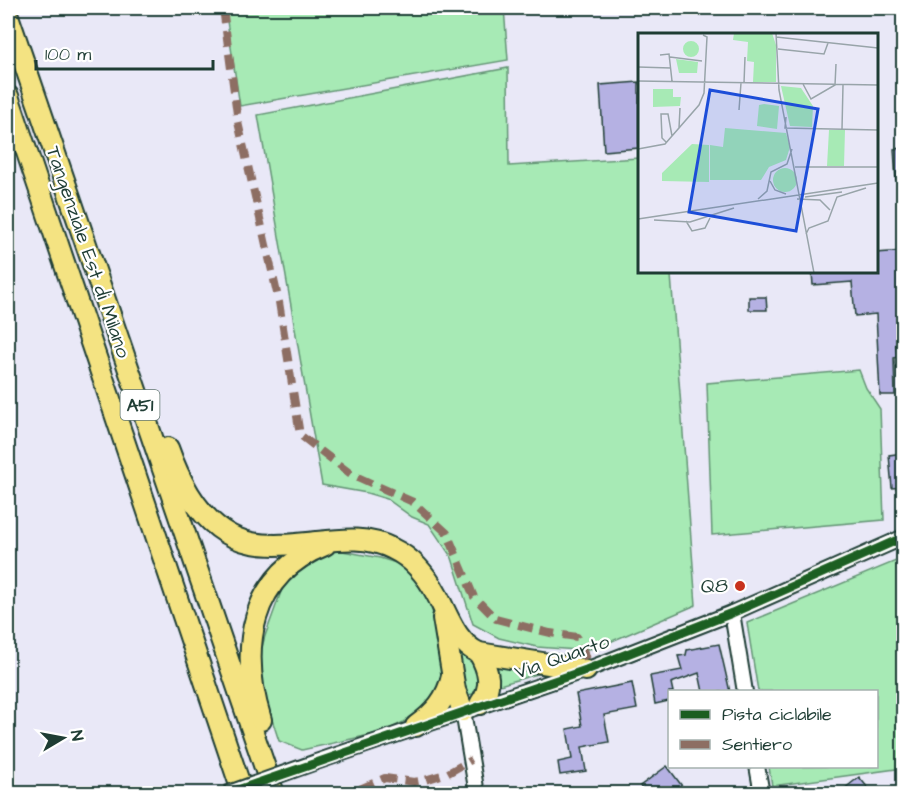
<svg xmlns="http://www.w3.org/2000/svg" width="911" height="801" font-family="'Architects Daughter',sans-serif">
<rect width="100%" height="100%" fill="#e9e8f7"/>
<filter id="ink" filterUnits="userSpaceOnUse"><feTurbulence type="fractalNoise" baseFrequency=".0167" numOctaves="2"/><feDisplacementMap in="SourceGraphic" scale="12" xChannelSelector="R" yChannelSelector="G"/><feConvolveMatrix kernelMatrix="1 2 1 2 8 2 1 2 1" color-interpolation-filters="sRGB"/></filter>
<g filter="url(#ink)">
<g fill="#a7eab5" stroke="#639474" stroke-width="1.5">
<path d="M225,8H504L508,60L240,106Z"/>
<path d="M508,68L509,166L639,158L640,272H670L671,275L696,605L596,648L577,650L537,647L499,638L473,624L452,558L429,524L412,517L387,499L367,493L322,485L258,115Z"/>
<path d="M859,370L866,388L880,409L884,520L712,535L707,383Z"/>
<path d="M337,550L380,558L399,564L413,577L428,599L437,626L443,667L439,694L418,715L383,732L302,750L279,741L267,704L258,662L265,636L286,578L312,558Z"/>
<path d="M903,558V768L772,786L769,767L876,766V692L758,691L747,623Z"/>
<path d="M458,642L477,660L479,686L473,694L467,695L462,693L458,660Z"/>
<path d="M493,662L548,671L496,686Z"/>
</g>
<g fill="#b5b1e3" stroke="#1f3d34" stroke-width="1.5">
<path d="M639,82V148L604,151L600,85Z"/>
<path d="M903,148V179L896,180L894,149Z"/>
<path d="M903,251V343L896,344L897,357L894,358L895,395H880L876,314L855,316L852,282L813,285L812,272H876V253Z"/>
<path d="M749,297H766L767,310H749Z"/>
<path d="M903,453V487L892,488L889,455Z"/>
<path d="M719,644L730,692H703L699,673L671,683L673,692H669V701L655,704L650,676L682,670L678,656L686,655L687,650Z"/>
<path d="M632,683L637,709L604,715L609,742L582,747L586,771L560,775L558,762L572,759L567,729L582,726L576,694Z"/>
<path d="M667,766L688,794H646L640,786Z"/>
<path d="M859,777L873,794H838Z"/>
</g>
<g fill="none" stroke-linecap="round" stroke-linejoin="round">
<g stroke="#1f3d34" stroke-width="18">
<g id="minor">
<path d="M732,613L745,692"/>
<path d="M463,711L477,794"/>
<path d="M316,762L586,670L732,613L904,537"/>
<path d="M757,766L762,794"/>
</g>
</g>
<g stroke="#1f3d34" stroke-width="24">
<g id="highway">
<path d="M8,16L274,794"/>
<path d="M8,96L243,794"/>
<path d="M168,448C182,488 206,534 252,543C273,547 296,544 316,542C343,539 368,536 393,549C412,558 427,576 437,595C448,615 456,643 479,653L586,670"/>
<path d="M443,618L455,690L463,711"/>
<path d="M479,653C489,671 493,687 480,704"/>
<path d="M261,720C239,649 249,575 325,545"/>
<path d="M416,726C434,713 447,699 452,676"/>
</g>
</g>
<use href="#minor" stroke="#fff" stroke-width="14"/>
<use href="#highway" stroke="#f4e382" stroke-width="20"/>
<g stroke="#1f3d34" stroke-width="18" stroke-linecap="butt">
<path id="minor-bridge" d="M226,794L316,762"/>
</g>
<use href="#minor-bridge" stroke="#fff" stroke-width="14"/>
<g stroke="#8d6e63" stroke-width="8" stroke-dasharray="15 8" stroke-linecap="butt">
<path d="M223,8L238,122L279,302L300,435L351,474L413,502L447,533L474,597L496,619L550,633L577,637L587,659L593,667"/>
<path d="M360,789L385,778L414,782L425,780L448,773L471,760"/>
</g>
<g stroke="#fff" stroke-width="13">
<path id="cycleway" d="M226,794L586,670L732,613L904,537"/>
</g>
<use href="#cycleway" stroke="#1b5e20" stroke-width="9"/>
</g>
</g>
<circle fill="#c8321e" stroke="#fff" stroke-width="2" cx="740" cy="586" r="6"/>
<g text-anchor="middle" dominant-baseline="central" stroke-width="4.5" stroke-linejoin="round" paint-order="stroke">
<rect fill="#fff" stroke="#627771" stroke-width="1.5" x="120.5" y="390" width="39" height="30" rx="4.5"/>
<g font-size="18" font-weight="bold" fill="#1f3d34">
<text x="140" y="405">A51</text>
</g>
<g font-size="20" fill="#1f3d34" stroke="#fff">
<text transform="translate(88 252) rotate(71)">Tangenziale Est di Milano</text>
<text transform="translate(562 657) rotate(-19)">Via Quarto</text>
</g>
<g font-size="20" fill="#1f3d34" stroke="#fff" text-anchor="end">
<text x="728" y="586">Q8</text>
</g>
</g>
<g transform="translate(638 33)">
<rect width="240" height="240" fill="#e9e8f7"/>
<path d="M96,0H134L138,12V49H115L116,29L109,28L110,9L95,7ZM45 16a8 8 0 1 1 16 0a8 8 0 1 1-16 0ZM38,26L60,29L59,40H41ZM143,53L163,55L175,73L174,94L152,93ZM35,56V64H43L42,73L15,74V56ZM126,71L141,73L139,96L119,93L121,72ZM87,95L148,100L152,114L148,127L131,134L123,147H72V112L85,114ZM191,97H207L206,133H189ZM54,111L71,112V149L24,148V140ZM135 147a12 12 0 1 1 24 0a12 12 0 1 1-24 0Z" fill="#a7eab5"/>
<path fill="none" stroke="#98a4a9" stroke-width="1.5" d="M138,0L141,57L176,240M138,4L240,15M140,16L186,21L190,10M22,22L31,21L34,48M32,24L64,28M0,34L33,35M0,48L240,52M106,50L107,24M165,51L173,66L197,52L198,31M101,77L103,50M148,84L147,95L240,97M41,95L42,75M204,96L205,52M28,109L24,105L23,81H30L34,103M0,116L27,111L61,72L66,60L69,4L65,2M157,134H240M132,148L137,157L148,161M167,164L204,159M120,166L129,158L133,139L149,131L154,116M159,166L182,167L192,177M0,186L240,150M16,187L52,189L96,175M48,188L54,198L67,195L72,185M168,201L171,195L190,188L199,164L228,155"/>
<path fill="#1d4ed8" fill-opacity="0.15" stroke="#1d4ed8" stroke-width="3" d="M72,57L180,76L158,198L51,179Z"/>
<rect width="240" height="240" fill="none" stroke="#1f3d34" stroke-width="3"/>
</g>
<rect width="911" height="801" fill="none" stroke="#fff" stroke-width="30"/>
<rect x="15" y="15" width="881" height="771" fill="none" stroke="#1f3d34" stroke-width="2" filter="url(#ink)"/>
<rect x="668" y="690" width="210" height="78" fill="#ffffff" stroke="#a5b1ae" stroke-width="1.5"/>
<rect x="680" y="710" width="30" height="9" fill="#1b5e20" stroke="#a5b1ae" stroke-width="1.5"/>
<text x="722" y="720" font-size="18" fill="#1f3d34">Pista ciclabile</text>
<rect x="680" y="740" width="30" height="9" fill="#8d6e63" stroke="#a5b1ae" stroke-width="1.5"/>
<text x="722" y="750" font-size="18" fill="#1f3d34">Sentiero</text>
<g transform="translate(63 738) rotate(80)" stroke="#ffffff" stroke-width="4.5" paint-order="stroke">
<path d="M0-4.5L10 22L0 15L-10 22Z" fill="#1f3d34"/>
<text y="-9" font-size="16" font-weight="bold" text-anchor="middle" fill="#1f3d34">N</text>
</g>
<path d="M36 60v9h177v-9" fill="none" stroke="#1f3d34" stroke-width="3"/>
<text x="45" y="60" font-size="18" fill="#1f3d34" stroke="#ffffff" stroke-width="4.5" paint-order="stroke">100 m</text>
</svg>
